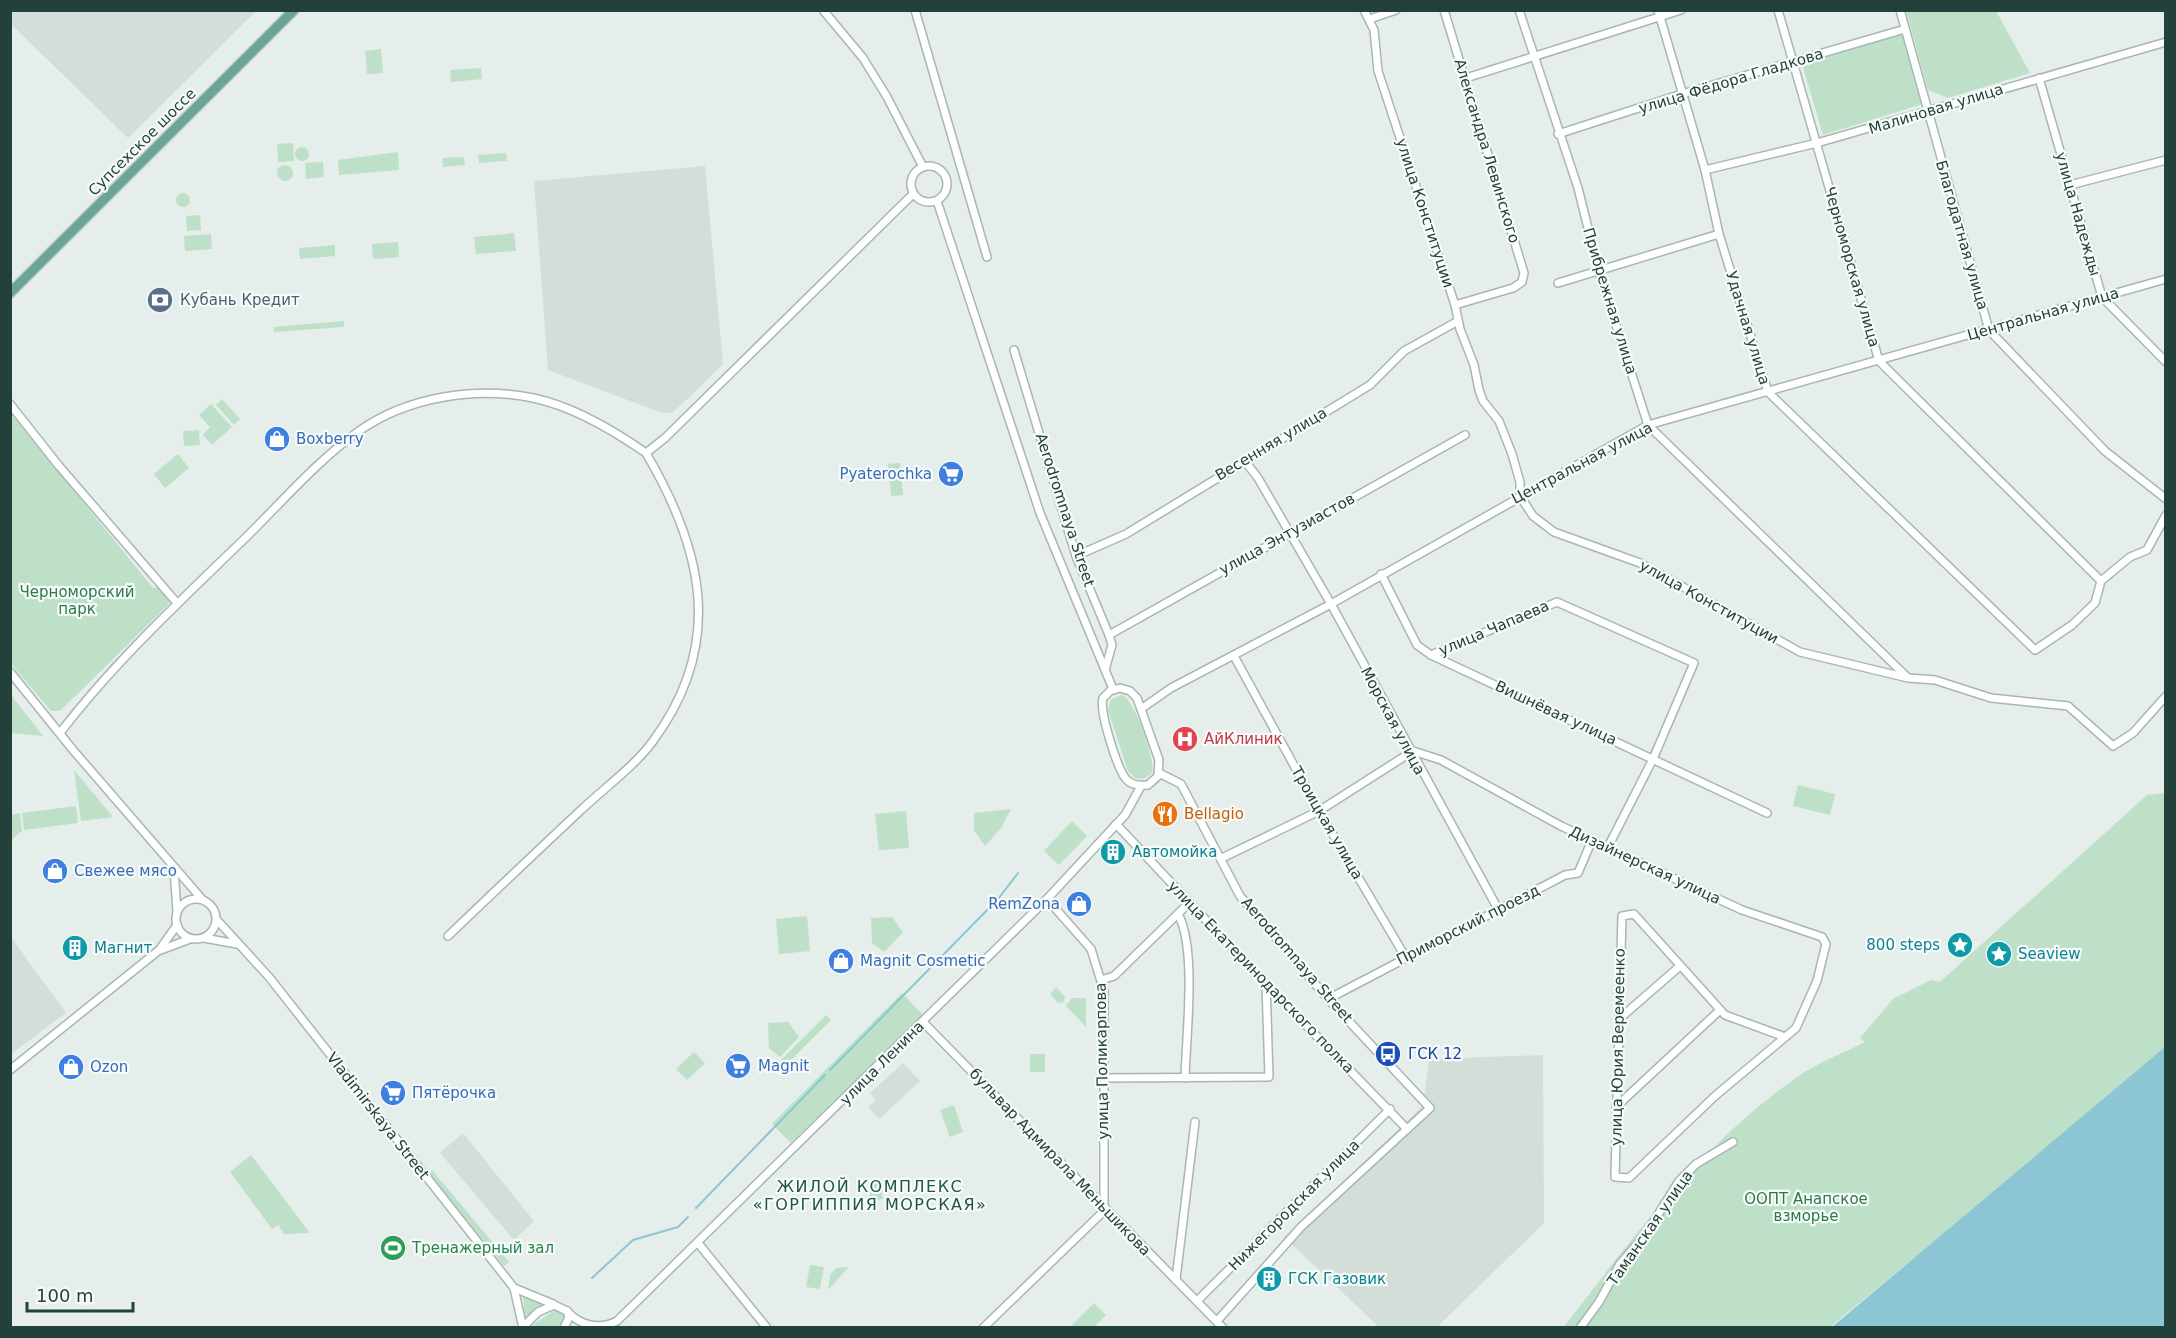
<svg xmlns="http://www.w3.org/2000/svg" width="2176" height="1338" font-family="'DejaVu Sans',sans-serif">
<rect width="100%" height="100%" fill="#e5eeea"/>
<g fill="#d3ded9">
<path d="M10,11L11,10L256,11L128,138L11,24Z"/>
<path d="M705,166L723,364L682,404L672,413H662L548,370L534,181Z"/>
<path d="M11,937L66,1013L11,1054H10Z"/>
<path d="M1543,1055L1544,1223L1437,1327H1379L1284,1237L1423,1106L1429,1059Z"/>
<path d="M903,1063L920,1081L879,1119L868,1107L876,1100L870,1093Z"/>
<path d="M463,1133L534,1221L514,1240L440,1153Z"/>
</g>
<g fill="#bee0c8">
<path d="M1906,11H1996L2030,73L1948,98L1928,90Z"/>
<path d="M1903,32L1926,103L1823,135L1802,64Z"/>
<path d="M381,49L383,73L367,74L365,51Z"/>
<path d="M481,68L482,79L451,82L450,70Z"/>
<path d="M293,143L294,161L278,162L277,144Z"/>
<circle cx="302" cy="154" r="7"/>
<path d="M398,152L399,170L339,175L338,160Z"/>
<path d="M506,153L507,161L479,163L478,155Z"/>
<path d="M464,157L465,165L443,167L442,158Z"/>
<path d="M323,162L324,177L306,179L305,163Z"/>
<circle cx="285" cy="173" r="8"/>
<circle cx="183" cy="200" r="7"/>
<path d="M200,215L201,230L187,231L186,216Z"/>
<path d="M514,233L516,251L476,254L474,237Z"/>
<path d="M211,234L212,249L185,251L184,236Z"/>
<path d="M398,242L399,257L373,259L372,244Z"/>
<path d="M335,245V256L300,259L299,248Z"/>
<path d="M344,321V327L274,332V327Z"/>
<path d="M222,399L240,419L234,425L216,405Z"/>
<path d="M211,404L232,427L212,445L203,435L210,427L199,415Z"/>
<path d="M10,412L153,588H160L168,596L169,604L60,711H51L11,664Z"/>
<path d="M199,430L200,445L184,446L183,431Z"/>
<path d="M178,454L189,468L165,488L154,474Z"/>
<path d="M900,463L903,495L891,496L888,464Z"/>
<path d="M11,695L43,736L11,733Z"/>
<path d="M1122,695C1135,700 1156,761 1152,773L1143,779L1135,778L1128,771L1108,710L1111,699Z"/>
<path d="M74,770L113,817L81,821Z"/>
<path d="M1798,785L1835,794L1830,815L1793,806Z"/>
<path d="M2165,793V1052L1830,1327L1563,1328C1634,1236 1703,1142 1800,1075C1819,1062 1844,1053 1865,1042L1860,1038L1893,999L1931,980L1940,982L2147,795Z"/>
<path d="M76,806L78,823L24,830L22,813Z"/>
<path d="M1011,809L1001,828L985,846L974,830V813Z"/>
<path d="M906,811L909,848L879,850L875,814Z"/>
<path d="M20,813L22,831L11,840V815Z"/>
<path d="M1072,821L1087,836L1059,865L1044,851Z"/>
<path d="M807,916L810,951L779,954L776,919Z"/>
<path d="M892,917L903,932L884,952L872,943L871,918Z"/>
<path d="M1056,987L1065,997L1064,1002L1058,1003L1050,994Z"/>
<path d="M902,993L923,1015L791,1143L772,1124Z"/>
<path d="M1072,998H1086V1027L1066,1006Z"/>
<path d="M826,1015L831,1020L785,1066L781,1060Z"/>
<path d="M788,1022L799,1037L780,1057L769,1048L768,1023Z"/>
<path d="M694,1052L705,1063L687,1080L676,1069Z"/>
<rect x="1030" y="1054" width="15" height="18"/>
<path d="M954,1105L963,1132L950,1137L940,1110Z"/>
<path d="M251,1155L310,1233L284,1234L278,1225L272,1229L230,1172Z"/>
<path d="M432,1170L509,1262L504,1266L430,1175Z"/>
<path d="M880,1179L883,1199L871,1201L868,1181Z"/>
<path d="M810,1265L824,1267L820,1289L806,1287Z"/>
<path d="M849,1267L828,1290L830,1275L836,1268Z"/>
<path d="M525,1297L545,1304L525,1318L523,1298Z"/>
<path d="M1094,1303L1106,1315L1094,1327H1070Z"/>
<path d="M556,1309L562,1311L565,1317C562,1332 542,1327 529,1328Z"/>
</g>
<path fill="#8cc6d4" d="M2165,1047V1327H1832Z"/>
<g fill="none" stroke-linecap="round" stroke-linejoin="round">
<g stroke="#8cc6d4" stroke-width="2">
<path d="M830,1070L998,899L1018,873"/>
<path d="M696,1208L825,1075"/>
<path d="M592,1278L633,1240L678,1227L688,1217"/>
</g>
<g stroke="#a7b7b2" stroke-width="10">
<g id="minor">
<path d="M823,10L863,58L887,97L923,167"/>
<path d="M915,10L987,257"/>
<path d="M1364,10L1374,30L1378,71L1455,305L1460,329L1474,365L1479,390L1483,401L1499,421L1512,454L1520,482V496L1533,516L1554,532L1640,563L1800,652L1908,678L1935,680L1991,698L2068,706L2113,746L2133,733L2166,696"/>
<path d="M1444,10L1524,273L1522,282L1513,288L1455,305"/>
<path d="M1519,10L1578,188L1599,272L1648,425L1907,677"/>
<path d="M1658,10L1705,170L1719,234L1768,392L2035,650L2072,625L2095,603L2101,581L2130,557L2147,550L2166,515"/>
<path d="M1778,10L1879,361L2101,581"/>
<path d="M1900,10L1989,330L2105,451L2166,499"/>
<path d="M1370,19L1396,10"/>
<path d="M1466,78L1681,10"/>
<path d="M2039,78L2102,297L2166,362"/>
<path d="M1558,134L1682,94L1905,29"/>
<circle cx="929" cy="184" r="18"/>
<path d="M1705,170L1817,143L2166,42"/>
<path d="M2070,185L2166,160"/>
<path d="M937,201L1040,513L1113,689"/>
<path d="M1558,283L1719,234"/>
<path d="M1014,350L1076,556L1109,635L1112,645L1105,670"/>
<path d="M10,404L59,466L177,603"/>
<path d="M1244,460L1258,478L1331,604L1498,909"/>
<path d="M1076,556L1126,534L1370,385L1404,351L1458,321"/>
<path d="M1381,574L1417,645L1431,655L1767,813"/>
<path d="M1109,635L1465,435"/>
<path d="M1431,655L1557,602L1694,663L1653,759L1608,847"/>
<path d="M1234,656L1319,811L1406,958"/>
<path d="M10,672L73,750L201,898"/>
<path d="M1120,688L1130,691L1137,698L1159,760L1158,776L1148,785C1140,786 1132,786 1126,779C1117,768 1099,711 1103,698L1110,691Z"/>
<path d="M1141,709L1171,688L1331,604L1648,425L2166,279"/>
<path d="M60,733C112,665 176,605 237,546C277,508 314,463 359,431C407,397 476,386 533,398C572,406 613,430 646,453L665,438L913,194"/>
<path d="M1159,773L1181,784L1240,896L1328,999L1430,1108L1301,1227L1217,1321"/>
<path d="M1116,824L1264,982L1407,1129"/>
<path d="M1222,858L1319,811L1413,751L1441,760L1561,826L1742,910L1822,937L1826,944L1817,981L1796,1028L1715,1096L1629,1178L1615,1177L1622,916L1634,914L1725,1015L1785,1037"/>
<path d="M174,869L177,911"/>
<circle cx="196" cy="919" r="20"/>
<path d="M1047,899L1091,949L1104,991V1206"/>
<path d="M1178,914C1197,948 1186,1037 1185,1078"/>
<path d="M217,920L269,977L514,1288L523,1328"/>
<path d="M448,936C492,894 536,852 580,811C603,789 635,766 653,741C725,644 703,550 646,453"/>
<path d="M204,938L237,944"/>
<path d="M160,949L177,925"/>
<path d="M1101,980L1114,976L1189,903"/>
<path d="M1328,999L1565,875L1578,873L1592,840"/>
<path d="M1618,1020L1680,966"/>
<path d="M923,1022L1223,1328"/>
<path d="M10,1070L158,951L190,939"/>
<path d="M1104,1078L1269,1077L1266,984"/>
<path d="M1616,1107L1720,1010"/>
<path d="M698,1243L767,1328"/>
<path d="M1176,1279L1195,1122"/>
<path d="M514,1288L553,1304"/>
<path d="M1197,1301L1390,1109"/>
<path d="M567,1311C580,1326 600,1330 617,1321L1047,899L1125,815L1141,786"/>
<path d="M523,1327L538,1312L554,1305L567,1311L569,1317L564,1328"/>
<path d="M983,1328L1106,1209"/>
<path d="M1580,1328L1599,1302L1620,1264L1646,1234L1679,1181L1696,1164L1733,1142"/>
</g>
</g>
<g stroke="#c1cac8" stroke-width="12">
<path id="major" d="M10,293L294,10"/>
</g>
<use href="#minor" stroke="#fff" stroke-width="7"/>
<use href="#major" stroke="#68a597" stroke-width="9"/>
</g>
<defs>
<g id="bank-disc" transform="scale(1.35)"><circle r="9.5" fill="#5c6f8a" stroke="#f6faf8"/><path d="M-6-4H6V4H-6ZM0-2.3a2.3 2.3 0 1 0 0 4.6a2.3 2.3 0 1 0 0-4.6Z" fill="#fff"/></g>
<g id="shop-disc" transform="scale(1.35)"><circle r="9.5" fill="#3f7fe0" stroke="#f6faf8"/><path d="M-5-2.5h2.3a2.7 3.5 0 0 1 5.4 0H5L5.5 6h-11ZM-1.5-2.5h3a1.5 2.3 0 0 0-3 0Z" fill="#fff"/></g>
<g id="supermarket-disc" transform="scale(1.35)"><circle r="9.5" fill="#3f7fe0" stroke="#f6faf8"/><path d="M-6-5.5h2.5l.6 2H6L4.5 2H-2.5L-4.4-4H-6ZM-1.5 3.2a1.3 1.3 0 1 0 .1 0ZM3 3.2a1.3 1.3 0 1 0 .1 0Z" fill="#fff"/></g>
<g id="hospital-disc" transform="scale(1.35)"><circle r="9.5" fill="#e0444e" stroke="#f6faf8"/><path d="M-5-5h3v3.5h4V-5h3V5h-3V1.5h-4V5h-3Z" fill="#fff"/></g>
<g id="restaurant-disc" transform="scale(1.35)"><circle r="9.5" fill="#e8710a" stroke="#f6faf8"/><path d="M-5-6h1v4h1v-4h1v4h1v-4h1v5L-1.5 .5V6h-2V.5L-5-1ZM5-6V6H3V1.5H1.5Q1.5-4 5-6Z" fill="#fff"/></g>
<g id="building-disc" transform="scale(1.35)"><circle r="9.5" fill="#0f9aa8" stroke="#f6faf8"/><path d="M-4-6H4V6H1V3H-1V6H-4ZM-2.5-4.3h1.7v1.8h-1.7ZM.8-4.3h1.7v1.8H.8ZM-2.5-1h1.7V.8h-1.7ZM.8-1h1.7V.8H.8Z" fill="#fff"/></g>
<g id="sight-disc" transform="scale(1.35)"><circle r="9.5" fill="#0f9aa8" stroke="#f6faf8"/><path d="M0-6L1.8-2.2L6-1.7L2.9 1.2L3.7 5.4L0 3.3L-3.7 5.4L-2.9 1.2L-6-1.7L-1.8-2.2Z" fill="#fff"/></g>
<g id="bus-disc" transform="scale(1.35)"><circle r="9.5" fill="#1a4fb4" stroke="#f6faf8"/><path d="M-5-6H5V4H4V6H2V4H-2V6H-4V4H-5ZM-3.5-4V0h7V-4ZM-3.5 1.2v1.5H-2V1.2ZM2 1.2v1.5H3.5V1.2Z" fill="#fff"/></g>
<g id="stadium-disc" transform="scale(1.35)"><circle r="9.5" fill="#2e9e5b" stroke="#f6faf8"/><path d="M0-5a6.5 5 0 1 0 0 10a6.5 5 0 1 0 0-10ZM-3.5-1.8h7v3.6h-7Z" fill="#fff"/></g>
</defs>
<g fill-rule="evenodd">
<use href="#bank-disc" x="160" y="300"/>
<use href="#shop-disc" x="277" y="439"/>
<use href="#supermarket-disc" x="951" y="474"/>
<use href="#hospital-disc" x="1185" y="739"/>
<use href="#restaurant-disc" x="1165" y="814"/>
<use href="#building-disc" x="1113" y="852"/>
<use href="#shop-disc" x="55" y="871"/>
<use href="#shop-disc" x="1079" y="904"/>
<use href="#sight-disc" x="1960" y="945"/>
<use href="#building-disc" x="75" y="948"/>
<use href="#sight-disc" x="1999" y="954"/>
<use href="#shop-disc" x="841" y="961"/>
<use href="#bus-disc" x="1388" y="1054"/>
<use href="#supermarket-disc" x="738" y="1066"/>
<use href="#shop-disc" x="71" y="1067"/>
<use href="#supermarket-disc" x="393" y="1093"/>
<use href="#stadium-disc" x="393" y="1248"/>
<use href="#building-disc" x="1269" y="1279"/>
</g>
<g text-anchor="middle" dominant-baseline="central" stroke-width="4.5" stroke-linejoin="round" paint-order="stroke">
<g font-size="15" fill="#23413a" stroke="#f6faf8">
<text transform="translate(1731 81) rotate(-17)">улица Фёдора Гладкова</text>
<text transform="translate(1936 109) rotate(-17)">Малиновая улица</text>
<text transform="translate(142 142) rotate(-45)">Супсехское шоссе</text>
<text transform="translate(1487 151) rotate(73)">Александра Левинского</text>
<text transform="translate(1425 213) rotate(72)">улица Конституции</text>
<text transform="translate(2078 214) rotate(74)">улица Надежды</text>
<text transform="translate(1962 235) rotate(74)">Благодатная улица</text>
<text transform="translate(1852 267) rotate(74)">Черноморская улица</text>
<text transform="translate(1610 301) rotate(73)">Прибрежная улица</text>
<text transform="translate(2043 314) rotate(-16)">Центральная улица</text>
<text transform="translate(1748 328) rotate(73)">Удачная улица</text>
<text transform="translate(1271 444) rotate(-31)">Весенняя улица</text>
<text transform="translate(1582 463) rotate(-28)">Центральная улица</text>
<text transform="translate(1065 510) rotate(72)">Aerodromnaya Street</text>
<text transform="translate(1287 534) rotate(-29)">улица Энтузиастов</text>
<text transform="translate(1709 602) rotate(29)">улица Конституции</text>
<text transform="translate(1494 628) rotate(-23)">улица Чапаева</text>
<text transform="translate(1556 713) rotate(25)">Вишнёвая улица</text>
<text transform="translate(1393 721) rotate(62)">Морская улица</text>
<text transform="translate(1327 823) rotate(60)">Троицкая улица</text>
<text transform="translate(1645 865) rotate(25)">Дизайнерская улица</text>
<text transform="translate(1468 925) rotate(-27)">Приморский проезд</text>
<text transform="translate(1297 960) rotate(49)">Aerodromnaya Street</text>
<text transform="translate(1261 977) rotate(46)">улица Екатеринодарского полка</text>
<text transform="translate(1618 1047) rotate(-89)">улица Юрия Веремеенко</text>
<text transform="translate(1102 1061) rotate(-91)">улица Поликарпова</text>
<text transform="translate(882 1063) rotate(-45)">улица Ленина</text>
<text transform="translate(378 1116) rotate(52)">Vladimirskaya Street</text>
<text transform="translate(1060 1162) rotate(46)">бульвар Адмирала Меньшикова</text>
<text transform="translate(1294 1205) rotate(-45)">Нижегородская улица</text>
<text transform="translate(1650 1228) rotate(-55)">Таманская улица</text>
</g>
<g font-size="15" fill="#4e5e75" stroke="#f6faf8" text-anchor="start">
<text x="180" y="300">Кубань Кредит</text>
</g>
<g font-size="15" fill="#366cbe" stroke="#f6faf8" text-anchor="start">
<text x="296" y="439">Boxberry</text>
<text x="932" y="474" text-anchor="end">Pyaterochka</text>
<text x="74" y="871">Свежее мясо</text>
<text x="1060" y="904" text-anchor="end">RemZona</text>
<text x="860" y="961">Magnit Cosmetic</text>
<text x="758" y="1066">Magnit</text>
<text x="90" y="1067">Ozon</text>
<text x="412" y="1093">Пятёрочка</text>
</g>
<g font-size="15" fill="#2c794d" stroke="#f6faf8">
<text x="77" y="592">Черноморский<tspan x="77" dy="17">парк</tspan></text>
<text x="1806" y="1199">ООПТ Анапское<tspan x="1806" dy="17">взморье</tspan></text>
</g>
<g font-size="15" fill="#be3a42" stroke="#f6faf8" text-anchor="start">
<text x="1204" y="739">АйКлиник</text>
</g>
<g font-size="15" fill="#c56008" stroke="#f6faf8" text-anchor="start">
<text x="1184" y="814">Bellagio</text>
</g>
<g font-size="15" fill="#0d838f" stroke="#f6faf8" text-anchor="start">
<text x="1132" y="852">Автомойка</text>
<text x="1940" y="945" text-anchor="end">800 steps</text>
<text x="94" y="948">Магнит</text>
<text x="2018" y="954">Seaview</text>
<text x="1288" y="1279">ГСК Газовик</text>
</g>
<g font-size="15" fill="#164399" stroke="#f6faf8" text-anchor="start">
<text x="1408" y="1054">ГСК 12</text>
</g>
<g font-size="15" fill="#27864d" stroke="#f6faf8" text-anchor="start">
<text x="412" y="1248">Тренажерный зал</text>
</g>
<g font-size="16" letter-spacing="1.5" fill="#1e5449" stroke="#f6faf8">
<text x="870" y="1186">ЖИЛОЙ КОМПЛЕКС<tspan x="870" dy="18">«ГОРГИППИЯ МОРСКАЯ»</tspan></text>
</g>
</g>
<rect width="2176" height="1338" fill="none" stroke="#23413a" stroke-width="24"/>
<path d="M27 1302v9h106v-9" fill="none" stroke="#23413a" stroke-width="3"/>
<text x="36" y="1302" font-size="18" fill="#23413a" stroke="#f6faf8" stroke-width="4.5" paint-order="stroke">100 m</text>
</svg>
